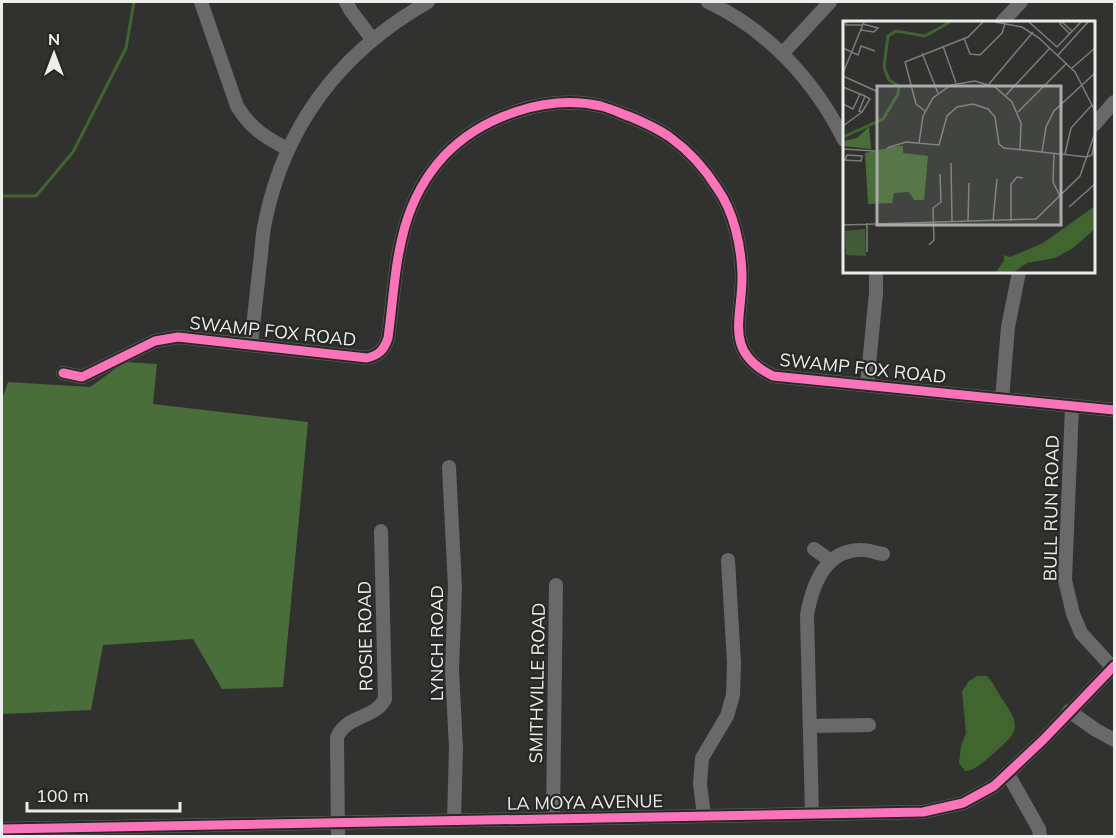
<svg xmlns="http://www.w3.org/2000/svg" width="1116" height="838" font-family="Mulish,sans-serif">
<rect width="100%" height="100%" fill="#313230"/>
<path fill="#496e39" d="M125,362L157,364L153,404L308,422L283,687L222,689L193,639L103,645L91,710L2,714V400L8,382L90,387Z"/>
<path fill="#40652e" d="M977,676H987C994,683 997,692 1003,700C1023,729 1017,732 993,754C986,760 974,771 965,771L959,763L961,746L966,733L962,691L969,681Z"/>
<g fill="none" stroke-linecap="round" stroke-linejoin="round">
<path stroke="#40652e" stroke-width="3" d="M2,196H36L73,152L126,48L134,2"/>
<g stroke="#696969" stroke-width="14">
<path d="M201,2L237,106C250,128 266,138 288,149"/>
<path d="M346,2L351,11L372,39"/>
<path d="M708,2C768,30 815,81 844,140"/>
<path d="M1002,22L1021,2"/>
<path d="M782,54L830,2"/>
<path d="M1094,125L1114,102"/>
<path d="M251,345C254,317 257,290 260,263C262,249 262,235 265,222C285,124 342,51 428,2"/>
<path d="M63,373L82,377L155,341L178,337L367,358C379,355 384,350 388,338C397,272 395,209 444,156C482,116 547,94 601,106C612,109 622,114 631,117C645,123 659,129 671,138C689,151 705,169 717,188C734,212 741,245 742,274C743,318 722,351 773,376L1114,410"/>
<path d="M867,385L876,293V272"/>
<path d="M1002,399L1008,327L1019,272"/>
<path d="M1072,406L1065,580L1073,614L1081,633L1113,668"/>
<path d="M449,467L455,587L452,670L456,748L454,820"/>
<path d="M814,549L831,561"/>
<path d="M1069,711L1096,730L1114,740"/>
<path d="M811,726L869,725"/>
<path d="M1008,774L1039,829L1040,836"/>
<path d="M812,814L807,615C812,587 824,551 859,550C867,549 875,553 883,554"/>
<path d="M704,816L700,784L702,758L727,716L733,695L734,663L728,560"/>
<path d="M553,818L556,585"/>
<path d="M2,829L923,812L963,803L994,786L1043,740L1114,666"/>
<path d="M338,836L337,737C348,714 375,719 385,699L381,531"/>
</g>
<g stroke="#262925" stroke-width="13">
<g id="cycleway">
<path d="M63,373L82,377L155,341L178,337L367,358C379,355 384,350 388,338C397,272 395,209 444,156C482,116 547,94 601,106C612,109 622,114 631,117C645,123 659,129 671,138C689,151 705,169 717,188C734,212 741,245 742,274C743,318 722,351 773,376L1114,410"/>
<path d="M2,829L923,812L963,803L994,786L1043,740L1114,666"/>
</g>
</g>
<use href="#cycleway" stroke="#fb73b8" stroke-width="9"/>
</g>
<g text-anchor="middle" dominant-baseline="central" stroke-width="4.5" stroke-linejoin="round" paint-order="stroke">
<g font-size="18" fill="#eceeeb" stroke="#262925">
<text transform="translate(273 331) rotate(6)">SWAMP FOX ROAD</text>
<text transform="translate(863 368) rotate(6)">SWAMP FOX ROAD</text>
<text transform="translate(1051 508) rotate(-89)">BULL RUN ROAD</text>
<text transform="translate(365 636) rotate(-91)">ROSIE ROAD</text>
<text transform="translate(436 643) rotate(-90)">LYNCH ROAD</text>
<text transform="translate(537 683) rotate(-89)">SMITHVILLE ROAD</text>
<text transform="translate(585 802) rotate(-1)">LA MOYA AVENUE</text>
</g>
</g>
<g transform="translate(843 21)">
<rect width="252" height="252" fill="#313230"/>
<path d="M22,208L23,235L3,234L2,210Z" fill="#425b38"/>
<path d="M26,106L28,128L0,125L1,120L14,117ZM55,125H60V132L85,135L81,179H71L66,171L51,172L49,182L25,183L22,132Z" fill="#496e39"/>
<path d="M252,185V208L230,227L212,237L184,242L171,251H153L161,240V234L167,236L200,222Z" fill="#40652e"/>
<path fill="none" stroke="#40652e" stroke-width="3" d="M0,116L40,98L55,73L56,65L46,59L41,46L45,15L53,10L82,15L107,1"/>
<path fill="none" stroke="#7c7d7b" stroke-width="1.5" d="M3,1V4H20M152,1L179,6L196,17L232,51L252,90M186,1L214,26L238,1M18,9L31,11L35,7L20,3M227,13L217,3L219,1L229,10M121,17L127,33L137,34L159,12L162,3M100,25L113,62M0,27L15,34L18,25L32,30M79,32L95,72M215,34L245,1M229,47L252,27M0,52L21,1M0,55L33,70M146,63L190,11M0,66L17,73M163,74L207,27M22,75L27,78L19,91L16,90ZM0,83L10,88L17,73L22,75M82,90L73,83L62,41L125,16L140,1M175,91L224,42M0,105L19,91M76,122L80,95L90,77L108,64L132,60L152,66L169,81L178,102L177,129M44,127L63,121L96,124L104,95L114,86L130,83L145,88L152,96L156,123L161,127L244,136M0,128L32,130M199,131L203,106L211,90L252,52M211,132L210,161L217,175M222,133L228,107L249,84M244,136L249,134L252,118M0,139L18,140L19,135L4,134L2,139M108,142L109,201M226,186L252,163M125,200L126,162M150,200L154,158M168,200V163L174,156L180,157M24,202V231M0,204L193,198L237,155L252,112M86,224L91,219L90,187L98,181L97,153"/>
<path fill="#abacaa" fill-opacity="0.15" stroke="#abacaa" stroke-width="3" d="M34,65H218V204H34Z"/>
<rect width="252" height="252" fill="none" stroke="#eceeeb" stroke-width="3"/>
</g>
<rect width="1116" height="838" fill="none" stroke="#eceeeb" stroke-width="6"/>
<g transform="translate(54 54)" stroke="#262925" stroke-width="4.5" paint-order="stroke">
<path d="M0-4.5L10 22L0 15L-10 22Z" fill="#eceeeb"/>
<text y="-9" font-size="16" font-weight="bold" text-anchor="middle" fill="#eceeeb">N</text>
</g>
<path d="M27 802v9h153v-9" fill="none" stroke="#eceeeb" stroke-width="3"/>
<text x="36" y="802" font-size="18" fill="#eceeeb" stroke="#262925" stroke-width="4.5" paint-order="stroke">100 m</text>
</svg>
